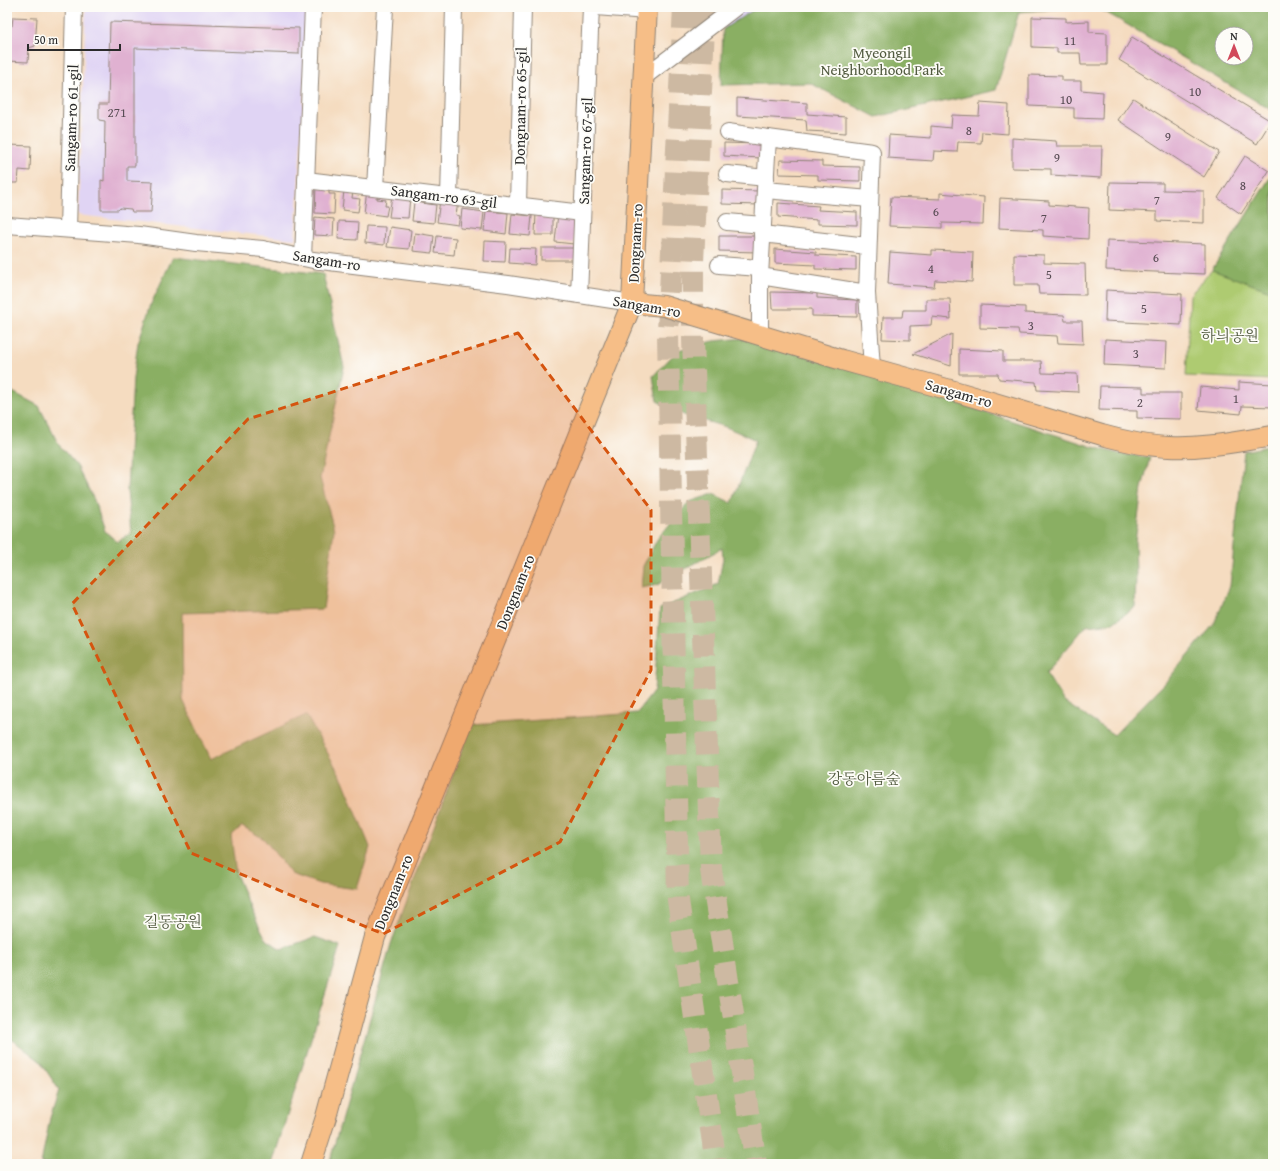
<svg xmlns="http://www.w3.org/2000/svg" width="1280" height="1171" font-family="'Gentium Book Plus','Noto Serif KR',serif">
<rect width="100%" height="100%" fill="#fdfcf7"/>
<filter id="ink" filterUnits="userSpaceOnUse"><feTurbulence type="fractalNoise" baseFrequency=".025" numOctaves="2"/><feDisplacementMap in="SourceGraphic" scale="8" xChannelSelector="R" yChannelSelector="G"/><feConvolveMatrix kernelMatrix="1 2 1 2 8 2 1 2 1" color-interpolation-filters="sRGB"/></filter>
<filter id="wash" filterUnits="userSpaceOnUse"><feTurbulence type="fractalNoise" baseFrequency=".012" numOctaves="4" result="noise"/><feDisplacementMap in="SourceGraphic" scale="16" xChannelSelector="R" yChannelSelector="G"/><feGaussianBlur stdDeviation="0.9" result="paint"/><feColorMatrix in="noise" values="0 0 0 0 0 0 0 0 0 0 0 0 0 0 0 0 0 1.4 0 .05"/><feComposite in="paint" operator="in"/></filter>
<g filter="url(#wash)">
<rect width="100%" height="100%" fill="#f5dcc0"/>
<g fill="#e0d4f4">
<path d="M86,7H309L295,239L78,215Z"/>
<path d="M724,7H758L723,29Z"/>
</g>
<path fill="#aecb71" stroke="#6c7b4e" d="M1273,173V380L1186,376L1190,295L1212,270Z"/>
<g fill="#8aaf63" stroke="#5a6d47" fill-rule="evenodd">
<path d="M758,7H1080L1019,12L996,90L876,117L810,83L721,85L723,29Z"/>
<path d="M1096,7H1273V111L1121,21ZM1222,34H1246V58H1222Z"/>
<path d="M1273,173V292L1212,270Z"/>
<path d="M173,257L323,274L344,367L320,478L334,530L323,609L182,613L183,700L211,759L306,715L343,780L370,847L357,889L320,884L291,874L264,839L242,826L231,836L236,874L251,910L266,939L281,949L315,937L340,946L272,1164H41L50,1118L59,1090L40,1061L13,1040L7,1041V389L39,406L59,445L77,466L94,500L105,531L117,542L131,533L127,491L133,378L138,343L151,304Z"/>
<path d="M744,338L842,366L1093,447L1120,454L1150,457L1142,488L1135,542L1136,576L1135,607L1113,623L1086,626L1046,673L1064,702L1114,735L1165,683L1214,624L1230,586L1244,451L1273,445V1164H329L391,944L471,725L637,713L654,691L660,609L718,584L723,559L722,548L657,585L641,588L643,566L658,538L689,502L713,494L732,503L756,440L726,427L684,415L657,401L653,376L678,350L714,341Z"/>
</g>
<g id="blocks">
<g fill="#e0b1d1">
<path d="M13,17L37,18L35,46L29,48L28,62L7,61V25L12,26Z"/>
<path d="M1032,17L1066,18V22L1089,21V32L1107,33V65H1081L1080,53H1057V48L1032,47Z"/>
<path d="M110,22L299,28V54L135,48V166H127V181L153,182L151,212H132L131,209L120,208L118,210H101V180L104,181L105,121L99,120V104H108Z"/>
<path d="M1132,37L1271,121L1257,144L1119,60Z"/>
<path d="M1029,75L1062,76V81H1081V90L1103,92L1102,119L1074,118V108L1029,106Z"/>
<path d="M737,98L807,103V114L846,117V133L807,131L806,120L737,116Z"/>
<path d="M1133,98L1219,152L1204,177L1118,120Z"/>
<path d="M980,103L1009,105L1008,134L982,132L981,143L958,142L957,152L934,151L933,161L888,158L889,135L931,138V126L951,128L952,115L979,116Z"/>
<path d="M1012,138L1056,141L1057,146H1102L1101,178L1051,175V169L1012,168Z"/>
<path d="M724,143L762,144L761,158L724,156Z"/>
<path d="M9,145L31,146L30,171L19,170L18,183H7V155H9Z"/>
<path d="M1245,156L1269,171L1241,214L1218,198Z"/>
<path d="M780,160L822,161V166L860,167V181L818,180V175L779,174Z"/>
<path d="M1110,182L1163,183V190L1204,191V223L1157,221V212L1109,210Z"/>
<path d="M316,186L329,187V194H335L334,214L315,213Z"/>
<path d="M344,190L353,191L352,198L360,199L358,212L342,210Z"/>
<path d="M367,190L378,192L377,199L386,200L385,206H388L386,216L364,213Z"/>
<path d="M722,190L760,191V205L722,204Z"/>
<path d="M940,193L984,197L983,224L942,223V228L889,226L891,197L940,199Z"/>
<path d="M392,195L410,197L408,218L389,217Z"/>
<path d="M1000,198L1049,201V205L1089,208L1088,239L1043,236V230L999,228Z"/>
<path d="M440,200L458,202L456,215L460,216L458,225L437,222Z"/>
<path d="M414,202L436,205L434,223L412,221Z"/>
<path d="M778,203L819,206L818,210L857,212V225L818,224V220L778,217Z"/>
<path d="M462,209L484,212L482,230L460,228Z"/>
<path d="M486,211L508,213L506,234L484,231Z"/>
<path d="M536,212L553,213V235H535Z"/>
<path d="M558,213L577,215L574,244L555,242Z"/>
<path d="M512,214L532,216L530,236L510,234Z"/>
<path d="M315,217L334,219L333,236L314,235Z"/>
<path d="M339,221L358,222L357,240L338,239Z"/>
<path d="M366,226L385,227L384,245L365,243Z"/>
<path d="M390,227L411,230L409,249L387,247Z"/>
<path d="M415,233L434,236L432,253L413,251Z"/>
<path d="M437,236L456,238L454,255L435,253Z"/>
<path d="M719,236H758V252L719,251Z"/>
<path d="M1107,240L1205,244V274L1106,270Z"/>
<path d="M485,241L506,242L505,262L484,261Z"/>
<path d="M510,248L536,249L535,265L509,263Z"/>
<rect x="541" y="248" width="36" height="12"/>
<path d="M775,249L816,252V255L856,257V270L815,269V265L775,263Z"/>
<path d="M932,250L973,252L972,282L935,280L934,287L888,284L890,252L932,255Z"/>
<path d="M1014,254L1044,255V263L1085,264L1086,295L1039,294L1038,285H1014Z"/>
<path d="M1106,290L1182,294L1181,325L1105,321Z"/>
<path d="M771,292L817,293V298L857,300V317L812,316V309H772Z"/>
<path d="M926,299H950L951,319L932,317L931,325L910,326V340L882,339L883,317H902L903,310H926Z"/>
<path d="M980,305L1025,307V313L1064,315L1065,321H1082L1083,344L1058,343L1057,336L1019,334L1018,329L980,328Z"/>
<path d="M952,334L951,366L913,354Z"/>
<path d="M1105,339L1167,342L1166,368L1104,365Z"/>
<path d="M959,349L1003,351V361H1041L1042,373L1077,374L1078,392L1037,390L1036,382L999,379L998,374H959Z"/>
<path d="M1239,382L1273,384V407L1242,406L1241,414L1198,410L1200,387L1239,390Z"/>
<path d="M1100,386L1143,387V393H1181V419L1137,418V411L1099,410Z"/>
</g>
</g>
</g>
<g filter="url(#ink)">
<use href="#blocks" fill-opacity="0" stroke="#908476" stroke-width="1"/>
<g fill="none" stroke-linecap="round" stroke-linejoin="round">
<g stroke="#cdb9a2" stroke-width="22" stroke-dasharray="22 11" stroke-linecap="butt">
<path d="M684,7L668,332L678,900L716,1164"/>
<path d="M705,7L693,262V339L711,870L756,1164"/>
</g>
<g stroke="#908476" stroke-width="18">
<g id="minor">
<path d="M596,7L647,11"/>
<path d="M644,77L736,7"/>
<path d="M728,132L768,138"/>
<path d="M727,174L766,178"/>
<path d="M306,180L582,213"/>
<path d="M375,188L385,7"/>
<path d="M765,190L870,199"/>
<path d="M449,197L454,7"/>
<path d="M518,205L523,7"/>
<path d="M727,222L763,225"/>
<path d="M7,225L139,235L196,243L263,249L313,260L508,284L632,303"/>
<path d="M68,229L74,7"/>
<path d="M762,234L868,246"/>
<path d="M303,258L313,7"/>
<path d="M719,265L760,268"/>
<path d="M867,293L760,276L768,138L872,152L867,293L872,368"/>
<path d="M579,295L591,7"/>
<path d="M760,332V276"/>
</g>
</g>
<g stroke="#908476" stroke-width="22">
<g id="major">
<path d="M632,303L664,306L842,360L954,391L1102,435C1124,441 1146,446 1169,447C1203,449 1239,441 1273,436"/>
<path d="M311,1164L326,1117L375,937L632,303L647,7"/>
</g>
</g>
<use href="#minor" stroke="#fff" stroke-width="16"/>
<use href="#major" stroke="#f6be87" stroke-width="20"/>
</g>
</g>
<path fill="#d5540f" fill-opacity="0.2" stroke="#d5540f" stroke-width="3" stroke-dasharray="8 5" stroke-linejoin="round" d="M518,333L651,510V670L560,842L383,934L191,853L72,604L248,419Z"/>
<g text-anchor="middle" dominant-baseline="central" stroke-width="3.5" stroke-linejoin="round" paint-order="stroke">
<g font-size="13" fill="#584c54">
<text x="1070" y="40">11</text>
<text x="1195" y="91">10</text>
<text x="1066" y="99">10</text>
<text x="117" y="112">271</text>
<text x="969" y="130">8</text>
<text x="1168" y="136">9</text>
<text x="1057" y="157">9</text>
<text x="1243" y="185">8</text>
<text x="1157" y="200">7</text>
<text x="936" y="211">6</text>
<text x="1044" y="218">7</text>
<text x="1156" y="257">6</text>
<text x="931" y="268">4</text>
<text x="1049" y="274">5</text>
<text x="1144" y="308">5</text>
<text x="1031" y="325">3</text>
<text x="1136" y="353">3</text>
<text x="1236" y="398">1</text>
<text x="1140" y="402">2</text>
</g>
<g font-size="15" fill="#525b40" stroke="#fdfcf7">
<text x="882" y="52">Myeongil<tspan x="882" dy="17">Neighborhood Park</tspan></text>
<text x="1230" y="335">하늬공원</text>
<text x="864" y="778">강동아름숲</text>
<text x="173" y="921">길동공원</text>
</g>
<g font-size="15" fill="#2b2b2b" stroke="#fdfcf7">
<text transform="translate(520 106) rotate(-89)">Dongnam-ro 65-gil</text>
<text transform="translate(71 118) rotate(-88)">Sangam-ro 61-gil</text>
<text transform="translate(585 151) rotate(-88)">Sangam-ro 67-gil</text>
<text transform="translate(444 196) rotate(7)">Sangam-ro 63-gil</text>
<text transform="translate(635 243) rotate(-87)">Dongnam-ro</text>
<text transform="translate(327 260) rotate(9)">Sangam-ro</text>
<text transform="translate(647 306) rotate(10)">Sangam-ro</text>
<text transform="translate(959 393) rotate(16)">Sangam-ro</text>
<text transform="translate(515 592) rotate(-68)">Dongnam-ro</text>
<text transform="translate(393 892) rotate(-68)">Dongnam-ro</text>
</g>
</g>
<rect width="1280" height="1171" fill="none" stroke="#fdfcf7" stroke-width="24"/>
<g transform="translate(1234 46)"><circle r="19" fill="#fdfcf7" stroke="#a9a8a5"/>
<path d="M0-3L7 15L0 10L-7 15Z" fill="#d1495b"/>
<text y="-6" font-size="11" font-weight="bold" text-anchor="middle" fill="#2b2b2b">N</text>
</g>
<path d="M28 44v6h92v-6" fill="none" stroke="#2b2b2b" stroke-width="2"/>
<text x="34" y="44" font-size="12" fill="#2b2b2b" stroke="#fdfcf7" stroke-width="3" paint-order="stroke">50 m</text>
</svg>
